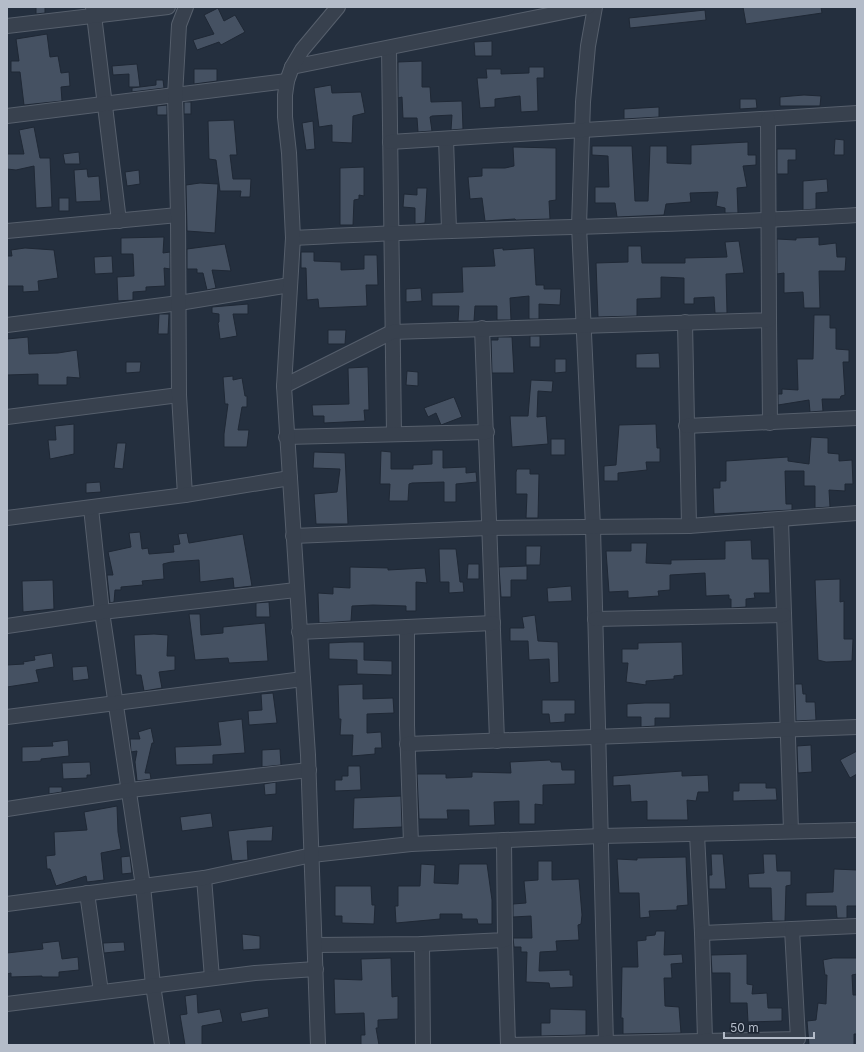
<svg xmlns="http://www.w3.org/2000/svg" width="864" height="1052" font-family="Inter,sans-serif">
<rect width="100%" height="100%" fill="#242f3e"/>
<g fill="#455162" stroke="#1f2835">
<path d="M36,7H45V13L36,14Z"/>
<path d="M743,7H821L822,13L746,24Z"/>
<path d="M218,8L224,21L235,15L245,32L221,45L219,42L197,50L193,40L214,34L204,15Z"/>
<path d="M705,10L706,20L630,28L629,18Z"/>
<path d="M47,34L50,57L58,56L61,73L69,72L70,86L61,87L62,101L24,105L20,72H11V61H19L16,39Z"/>
<path d="M492,41V56H475L474,42Z"/>
<path d="M422,61V87H430L431,102L462,101L463,129L451,130L452,115L432,116L430,117L432,131L418,132L417,118H403L402,97L398,98V62Z"/>
<path d="M137,64L140,87H129V74L113,75L112,66Z"/>
<path d="M529,67H544V78H537L538,111L521,112L520,96L495,99V107L480,108L477,78H487L486,69H501V74L529,73Z"/>
<path d="M194,69H217V81L194,84Z"/>
<path d="M156,80H163L164,88L132,92V88L156,85Z"/>
<path d="M331,85L332,93L361,92L365,113L353,116L352,143L332,142V125L319,127L314,88Z"/>
<path d="M804,95L821,96L820,106H780V97Z"/>
<path d="M740,99H756L757,108L740,109Z"/>
<rect x="184" y="102" width="7" height="12"/>
<path d="M167,105V115H157V106Z"/>
<path d="M659,107V117L624,119V109Z"/>
<path d="M234,120L237,155H230L233,179H251L250,197H240L241,191H220L216,160L209,159L208,121Z"/>
<path d="M313,121L315,149L306,150L302,123Z"/>
<path d="M34,127L40,158H50L52,207L36,208L34,166L16,170L7,169V154H24L19,130Z"/>
<path d="M835,139L844,140V155H834Z"/>
<path d="M748,142V155H756V165L743,166L747,187L737,188L738,213H725V208L716,206L718,192L690,193L691,202L666,204L664,215L617,217L615,203H595V187H609L608,156L592,155V146H632L635,201H648L650,146H667V163L691,164V145Z"/>
<path d="M513,147L556,148V200L549,201L550,219L516,220L515,219L485,221L482,198L470,199L468,177L482,176V168H505L514,166Z"/>
<path d="M777,149H796V160H788V174H777Z"/>
<path d="M79,152L80,164H65L63,154Z"/>
<path d="M364,167V196L359,195V199L354,200L353,225H340V168Z"/>
<path d="M87,169L88,177L99,176L101,201L76,202L74,170Z"/>
<path d="M139,170L140,184L127,186L125,172Z"/>
<path d="M827,179L828,192L816,193V209L803,210V181Z"/>
<path d="M200,183L218,184L215,233L187,231L186,185Z"/>
<path d="M417,188H427L425,223L415,224V208L403,207L404,194L417,195Z"/>
<rect x="59" y="198" width="10" height="13"/>
<path d="M164,237L163,253L170,252V269L164,268L165,286L146,287V291L133,292V300L118,301L117,277L134,276L133,254H121V238Z"/>
<path d="M819,237V245L836,243L837,257H846L845,271H819L820,308H804L803,292L784,293V273L777,274V239L796,240V238Z"/>
<path d="M739,241L744,273L726,274L727,313H715L714,297L694,298V304H684V278L661,277V298L637,299V316L598,317L596,263L628,262V246H641L642,263H685V258L727,257L725,242Z"/>
<path d="M225,244L231,271L212,270L216,288L207,290L203,273H197V269H187V249Z"/>
<path d="M25,248L54,250L58,278L38,281L39,291L23,292V286H7V256H12L11,250Z"/>
<path d="M503,248V250L534,248L536,285H544V289H561L560,305L539,304V319H529V296L510,298L511,320H497V306H475L474,321H458L459,306H432V293L463,292L462,267L495,266L493,249Z"/>
<path d="M301,252H314V261L341,262V270L364,269V255H377L378,285H366L367,306L319,308L318,299L307,300L306,268H301Z"/>
<path d="M112,256L113,273L95,274L94,257Z"/>
<path d="M421,288L422,301L406,302V289Z"/>
<path d="M248,304V314H233L237,336L220,339L218,323L219,322V314L212,313V307Z"/>
<path d="M159,314H169L168,334H158Z"/>
<path d="M814,315H830V328H836V349L849,350V362H843L845,395L841,396L840,399H822L823,411L810,412L809,400L778,405V394H782V389L798,390L797,359H813Z"/>
<path d="M328,330H346L345,344H328Z"/>
<rect x="530" y="336" width="10" height="11"/>
<path d="M28,337L29,354L58,353L77,350L80,378L67,377V385H38V374L7,375V339Z"/>
<path d="M498,337H512L514,373H492L491,340H498Z"/>
<path d="M659,353L660,368H636V354Z"/>
<path d="M555,359H566V372L555,373Z"/>
<path d="M126,362H141L140,372L126,373Z"/>
<path d="M368,367L369,410H364L365,421L324,423V416H313L312,405L349,404L348,368Z"/>
<path d="M407,371L418,372V386L406,385Z"/>
<path d="M233,376V380L242,378L245,396H247V407H242L238,430H249L247,447H224V434L228,404H225L223,377Z"/>
<path d="M531,380L553,381L552,392L538,391L537,417L546,416L548,444L512,447L510,416H528Z"/>
<path d="M454,397L462,417L441,425L436,413L428,417L424,408Z"/>
<path d="M74,424V454L50,459L48,440H56L55,426Z"/>
<path d="M656,424L657,448H660V462H646L647,470L618,473V481H604V466L616,465L619,425Z"/>
<path d="M811,437L828,438V453L839,454V461L852,460L853,484H845V491L829,490L830,507L815,508V486H804V471H785L786,504H792V510L714,514L713,488H720V481H726V461L788,457V461L809,464Z"/>
<rect x="551" y="439" width="14" height="16"/>
<path d="M117,443H126L123,469L114,468Z"/>
<path d="M432,450H443V468L466,467V473L476,472L477,482L456,484V502H444V482L412,483L409,484L408,501H389L390,484H380L381,451L391,452V469H413V465L432,464Z"/>
<path d="M314,452L345,453L348,524H316L314,494L337,492L340,469L313,468Z"/>
<path d="M517,469H530V474H539L538,518H526L527,494H516V472Z"/>
<path d="M100,482L101,492L86,493V483Z"/>
<path d="M140,532L142,549L148,548L149,554L174,552L173,545L180,544L178,534L187,533L189,543L243,534L252,586L234,588L233,578L200,582L199,560L171,562L163,564L164,579L142,581L143,585L121,587V590H115L114,602L110,603L107,575H113L108,552L131,547L129,533Z"/>
<path d="M751,540L752,559H769L770,593H754L755,598L746,599V607L731,608V599H729V595L706,596L705,573L670,575V590L658,591L659,596L628,598V591L609,592L606,551H631V543H647L646,563L671,564V560L725,559V541Z"/>
<path d="M526,546H541L540,565H526Z"/>
<path d="M439,549H456L460,582H463L464,592L449,593V582H440Z"/>
<path d="M468,564H479V579H467Z"/>
<path d="M527,566V580H511V597H501L499,567Z"/>
<path d="M350,567L388,568V570L425,568L427,583L416,582V611H406V606L373,605L352,606L351,621L319,623L318,593L333,594V587L350,588Z"/>
<path d="M840,579V602L844,601V639H853L852,661L826,662L818,660L815,580Z"/>
<path d="M53,580L54,609L23,612L22,581Z"/>
<path d="M571,586L572,601L548,602L547,588Z"/>
<path d="M269,602L270,617H256V603Z"/>
<path d="M189,614H200L201,635L223,633V627L265,623L268,661L229,663L228,658L195,660Z"/>
<path d="M535,615L538,641L558,642L559,682L550,683L549,659L529,660L528,641H510V628H524L522,617Z"/>
<path d="M154,634L168,635L167,656H175V670L159,672L162,688L144,691L141,675H136L134,635Z"/>
<path d="M350,642H364V660L392,661V675L357,674V660L329,659V643Z"/>
<path d="M682,642L683,675L674,676V679L646,681V685L626,682L628,663H622V649H638V643Z"/>
<path d="M52,653L54,667L36,670L39,682L7,687V665L24,664L23,662L35,660L34,656Z"/>
<path d="M87,666L89,679L73,681L72,667Z"/>
<path d="M363,684V699L393,698L394,713L367,714V733L381,732L382,748H375V754L352,756L353,735H340L341,719H339L338,685Z"/>
<path d="M795,684H802L803,694H806V702H815L816,720L796,721Z"/>
<path d="M273,693L277,723L249,725L248,711L262,710L261,694Z"/>
<path d="M542,700H575V714H565V722L550,723L549,714H542Z"/>
<path d="M645,703H670V718H655V726L641,727V717H627V704Z"/>
<path d="M242,719L245,753L213,755V764L176,765L175,747L221,745L218,722Z"/>
<path d="M151,728L154,743H152L145,773H150L151,779L137,781L135,762L137,751L131,752L130,739H140L138,732Z"/>
<path d="M68,740L69,756L41,759V761L22,762V747L53,746L52,742Z"/>
<path d="M811,745L812,772L798,773L797,746Z"/>
<path d="M280,749L281,765L262,767V750Z"/>
<path d="M857,751V774L850,778L840,760Z"/>
<path d="M550,760L551,762H561L562,770H575V784L543,785V805L535,804V824H519V801L494,802L495,825L469,826V810H447L448,819H419L417,774H446V778L472,777V772L511,773L510,762Z"/>
<path d="M90,762L91,775H87V778L63,779L62,763Z"/>
<path d="M348,766H360L361,790L335,791V780H342V776H348Z"/>
<path d="M682,771V776L708,775L709,792H698L696,801L687,800L688,820H647V801L631,802L630,785L613,786V776Z"/>
<path d="M276,782V794L265,795L264,784Z"/>
<path d="M739,783H766V788H776L777,800L733,801V791H739Z"/>
<path d="M49,787H62V792L49,794Z"/>
<path d="M401,796L402,827L353,829L354,798Z"/>
<path d="M117,806L118,832L121,849L101,853L104,880L87,882L86,876L56,886L50,869H47L46,856L55,855L54,832L87,830L84,812Z"/>
<path d="M211,813L213,827L182,831L180,817Z"/>
<path d="M273,826L272,841H247L248,860L232,861L228,831Z"/>
<path d="M711,854H723L726,889H709V875H712Z"/>
<path d="M763,854H776L777,871H791V885L786,886L785,921H772L771,888H749L748,874L764,873Z"/>
<path d="M130,856L132,873L122,874L121,857Z"/>
<path d="M686,857L688,905L677,906V910L649,911L650,917L640,918L639,893H619L617,859L637,860V858Z"/>
<path d="M538,861H552V880L579,879L582,915L581,924L578,925L579,940L556,941L557,951L540,952L539,971L570,970V975H573V987L550,988L549,983L526,982L527,952H521V947H514L513,938H532L531,916L513,917V904L526,903L524,881L538,880Z"/>
<path d="M421,864L435,865L434,883L458,884L459,864H487L492,900V924H478L477,919H462V914H440V919L396,923L395,906H398V886H420Z"/>
<path d="M834,869L857,870V906H847V918H837L836,906H806V893L833,892Z"/>
<path d="M335,886H371L372,905H375L374,924L342,923V916H335Z"/>
<path d="M656,931H665L664,955L682,954L683,963L671,964L672,978H664L665,1006L679,1007L681,1033L623,1034V1018H621L622,967H638L637,941L646,940V936L655,935Z"/>
<path d="M242,934L260,936V949L243,950Z"/>
<path d="M59,941L62,959L78,957L79,970L59,972V977H42V976L11,977V973L7,974V953L43,949L42,943Z"/>
<path d="M124,942L125,951L104,953L103,943Z"/>
<path d="M747,954V984L753,985L752,994L767,993L768,1008H782V1021L748,1022L747,1003H730V973H712L711,955Z"/>
<path d="M391,958L392,997L398,996V1019L378,1020V1028H376L379,1045H361V1035H365L364,1013L335,1014L334,979L362,980L361,959Z"/>
<path d="M833,958H857V974L852,975L853,995H857V1034H854V1045H809L807,1021L816,1020L818,1003L826,1004L827,975H825L823,960Z"/>
<path d="M197,994L198,1013L220,1009L223,1022L202,1026V1045H185L180,1015L187,1014L185,996Z"/>
<path d="M268,1008L269,1017L242,1022L240,1013Z"/>
<path d="M550,1009L586,1010V1035L541,1036V1023H550Z"/>
</g>
<g fill="none" stroke-linecap="round" stroke-linejoin="round">
<g stroke="#565f6c" stroke-width="16">
<g id="minor">
<path d="M93,7L119,221"/>
<path d="M595,7L588,46L583,102L579,226L593,527L606,1045"/>
<path d="M7,26L168,7"/>
<path d="M389,48L394,434"/>
<path d="M292,67L588,7"/>
<path d="M7,116L287,81"/>
<path d="M446,139L449,230"/>
<path d="M390,142L857,113"/>
<path d="M7,231L178,215"/>
<path d="M293,238C481,227 669,227 857,215"/>
<path d="M769,320L770,423"/>
<path d="M685,322L689,526"/>
<path d="M7,325L179,303L290,285"/>
<path d="M482,328L497,741"/>
<path d="M284,386L392,332L769,320L768,119"/>
<path d="M7,417L179,395"/>
<path d="M686,426L857,418"/>
<path d="M286,437L487,432"/>
<path d="M185,495L179,395L178,215L175,96L179,25L186,7"/>
<path d="M91,508L102,612L143,886L153,985L162,1045"/>
<path d="M7,518L185,495L290,478"/>
<path d="M781,520L791,831"/>
<path d="M293,536L488,528L689,526L857,513"/>
<path d="M595,619L784,615"/>
<path d="M7,626L102,612L296,590"/>
<path d="M407,627V725L411,844"/>
<path d="M299,632L493,623"/>
<path d="M7,717L303,679"/>
<path d="M407,744L857,727"/>
<path d="M7,809L130,790L309,770"/>
<path d="M697,834L702,933L705,1040"/>
<path d="M204,878L212,978"/>
<path d="M87,893L101,992"/>
<path d="M7,904L204,878L312,855L411,844L601,836L857,830"/>
<path d="M702,933L792,929"/>
<path d="M505,940L508,1045L798,1039L792,929L857,926"/>
<path d="M422,944L423,1045"/>
<path d="M316,945L422,944L505,940L504,840"/>
<path d="M7,1004L255,973L316,969"/>
<path d="M318,1045L308,755L284,386L293,238L289,153L285,117V95L287,81L292,67L302,50L338,7"/>
</g>
</g>
<use href="#minor" stroke="#38414e" stroke-width="14"/>
</g>
<rect width="864" height="1052" fill="none" stroke="#b4bcc9" stroke-width="16"/>
<path d="M724 1032v6h90v-6" fill="none" stroke="#b4bcc9" stroke-width="2"/>
<text x="730" y="1032" font-size="12" fill="#b4bcc9" stroke="#1d2633" stroke-width="3" paint-order="stroke">50 m</text>
</svg>
